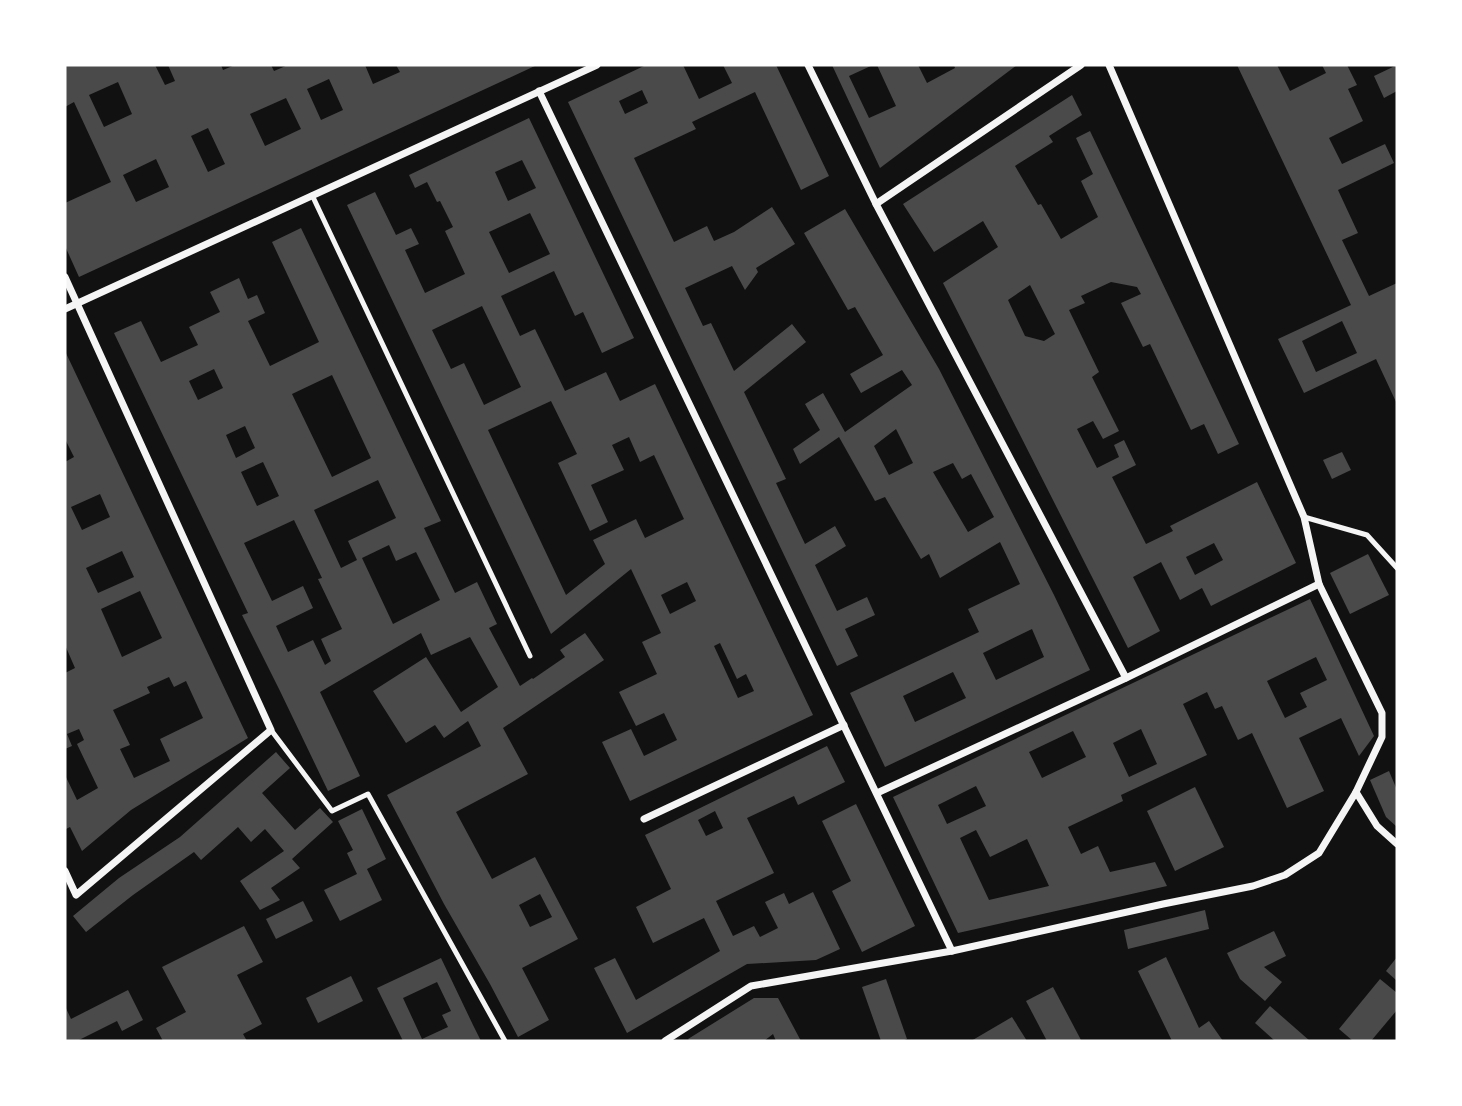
<svg xmlns="http://www.w3.org/2000/svg" width="1462" height="1106" font-family="Cabin,sans-serif">
<rect width="100%" height="100%" fill="#111"/>
<g fill="#4a4a4a" fill-rule="evenodd">
<path d="M65,65H155L165,85L175,81L168,65H221L223,70L235,65H271L274,71L288,65H365L373,84L400,72L396,65H537L79,277L65,246V203L111,182L74,102L65,107ZM329,79L343,110L321,120L307,89ZM118,82L132,114L104,127L89,95ZM286,98L301,129L265,146L250,114ZM208,128L225,164L208,172L191,136ZM156,159L169,187L136,202L123,175Z"/>
<path d="M646,65H683L699,99L732,83L723,65H776L829,176L801,190L755,92L692,122L696,129L634,158L674,242L707,226L714,241L734,232L772,207L795,244L756,268L758,272L745,290L732,266L685,288L703,326L711,323L734,371L792,324L806,342L744,392L786,479L776,483L805,544L835,526L846,546L815,565L837,611L867,597L875,615L845,629L858,656L837,666L568,102ZM642,90L648,103L625,114L619,101Z"/>
<path d="M832,65H873L849,76L869,118L896,106L877,65H918L927,83L955,68L954,65H1017L880,168Z"/>
<path d="M1237,65H1277L1290,91L1326,73L1322,65H1347L1357,85L1348,89L1363,121L1329,138L1342,164L1385,144L1394,163L1338,190L1358,233L1342,240L1369,296L1397,283V404L1376,359L1304,393L1278,339L1351,305ZM1342,321L1357,353L1316,372L1302,341Z"/>
<path d="M1397,65V91L1384,98L1374,76Z"/>
<path d="M1072,95L1082,115L1049,136L1053,142L1015,166L1038,205L1041,204L1061,239L1098,217L1081,181L1093,174L1076,138L1090,131L1239,444L1218,454L1204,424L1191,430L1150,344L1143,347L1121,303L1141,294L1137,287L1111,282L1081,296L1085,303L1069,310L1099,372L1092,377L1119,431L1103,439L1093,421L1077,429L1097,468L1119,457L1114,445L1124,440L1136,465L1112,477L1146,544L1173,531L1170,526L1257,482L1296,563L1211,606L1202,588L1180,600L1161,562L1133,577L1160,631L1128,648L943,283L998,247L983,221L934,252L903,204ZM1030,285L1055,334L1044,341L1025,336L1008,300ZM1214,543L1223,560L1195,575L1186,557Z"/>
<path d="M529,118L634,338L602,353L583,312L575,316L554,271L501,296L520,336L535,329L565,391L606,372L620,401L655,384L813,715L630,801L602,742L631,729L644,756L677,740L664,713L636,726L619,692L657,674L642,642L661,633L631,569L551,634L347,205L375,192L396,235L411,228L419,244L405,250L425,293L465,274L445,231L453,227L440,201L437,202L427,182L415,188L409,175ZM522,160L536,188L508,201L495,172ZM530,213L550,254L509,273L489,232ZM482,306L521,387L484,405L464,363L451,369L432,330ZM551,401L577,454L558,463L590,531L608,522L591,485L624,470L612,445L629,437L640,462L654,455L684,519L645,538L636,519L593,540L605,564L566,595L488,430ZM687,582L696,601L670,614L661,595ZM720,643L737,679L746,674L754,691L738,698L714,646Z"/>
<path d="M845,209L939,369L1054,595L1090,670L885,767L850,693L979,632L968,609L1020,584L1000,542L940,578L929,554L921,559L885,497L875,501L839,437L800,464L793,449L820,430L805,404L823,393L845,432L912,385L902,370L861,393L850,374L883,355L855,307L848,310L804,233ZM896,429L913,463L889,475L874,446ZM953,463L962,479L971,474L994,517L968,532L933,472ZM1032,629L1044,657L996,680L983,653ZM953,672L966,698L915,722L903,696Z"/>
<path d="M301,228L441,521L424,528L455,593L477,582L497,624L489,628L520,686L532,678L533,679L565,657L560,650L585,633L604,660L503,728L528,774L456,812L492,879L535,857L578,939L522,968L549,1020L518,1037L490,984L444,904L387,795L481,746L468,721L444,738L435,725L406,743L373,691L426,657L461,712L498,687L470,637L431,655L421,633L320,692L360,776L328,791L280,691L242,615L248,613L114,333L141,321L161,362L198,345L189,327L220,312L210,292L239,278L248,299L257,295L265,313L248,321L270,366L319,342L272,242ZM214,369L223,388L198,400L189,381ZM332,375L371,458L332,477L292,394ZM245,426L255,448L236,458L226,435ZM263,462L279,496L257,506L241,472ZM378,480L396,518L348,541L357,560L341,568L314,510ZM294,520L322,578L318,579L342,629L321,639L331,661L325,665L313,640L288,652L276,626L313,608L303,586L272,601L244,543ZM389,545L396,561L416,552L440,600L393,624L362,558ZM540,894L552,917L530,927L519,905Z"/>
<path d="M65,351L248,738L131,810L82,851L70,827L66,829L65,825V775L77,800L98,788L77,744L84,740L79,729L67,734L72,746L65,749V673L75,668L65,645V462L74,457L65,439ZM100,494L110,517L82,530L71,507ZM122,551L134,577L98,593L86,568ZM140,591L162,638L122,657L101,609ZM169,677L174,687L186,681L203,718L160,739L170,761L134,778L120,749L130,745L113,710L150,693L147,687Z"/>
<path d="M1342,452L1351,470L1332,479L1323,460Z"/>
<path d="M1368,554L1389,595L1350,614L1330,573Z"/>
<path d="M1310,599L1374,736L1359,756L1341,718L1299,738L1324,791L1287,808L1252,733L1238,740L1222,706L1215,709L1207,692L1183,704L1207,755L1121,795L1123,801L1068,827L1081,854L1098,846L1110,872L1155,862L1167,886L958,933L893,797ZM1316,657L1327,680L1300,693L1307,707L1285,718L1267,681ZM1141,729L1157,764L1129,777L1113,743ZM1073,731L1086,757L1042,778L1029,752ZM976,786L986,806L947,824L938,805ZM976,830L990,857L1027,839L1049,886L989,900L960,838Z"/>
<path d="M827,746L845,782L798,805L794,796L747,818L774,873L716,901L733,936L754,926L760,937L778,928L765,902L784,893L789,904L813,892L840,949L816,960L747,964L627,1033L594,968L615,958L636,1000L720,951L704,918L653,943L636,907L671,889L645,835ZM715,811L723,828L706,836L698,820Z"/>
<path d="M276,752L290,768L262,793L295,830L320,808L333,822L292,859L300,868L271,888L280,900L260,910L240,881L284,851L265,829L251,842L238,827L201,860L194,852L133,895L86,932L73,916L119,878L180,837Z"/>
<path d="M1389,771L1397,790V827L1386,817L1370,780Z"/>
<path d="M1195,787L1224,847L1175,871L1147,811Z"/>
<path d="M856,804L915,926L862,952L832,891L851,881L822,821Z"/>
<path d="M362,809L386,859L367,869L382,900L340,921L324,890L357,874L347,853L353,850L338,821Z"/>
<path d="M303,901L313,921L276,939L266,919Z"/>
<path d="M1205,910L1209,929L1128,949L1124,930Z"/>
<path d="M244,926L263,962L237,975L262,1024L243,1034L247,1041H163L156,1028L186,1012L162,967Z"/>
<path d="M1274,931L1286,956L1264,967L1282,982L1265,1001L1240,979L1227,953Z"/>
<path d="M1166,957L1199,1028L1209,1021L1223,1041H1172L1138,971Z"/>
<path d="M1397,957V981L1386,971Z"/>
<path d="M441,958L473,1025L481,1041H403L377,988ZM437,982L451,1011L442,1015L448,1027L422,1039L403,998Z"/>
<path d="M351,976L363,1001L318,1023L306,998Z"/>
<path d="M886,979L907,1039L902,1041H881L862,987Z"/>
<path d="M1380,979L1397,993V1010L1371,1041H1353L1339,1029Z"/>
<path d="M1053,987L1081,1040L1078,1041H1047L1026,1001Z"/>
<path d="M128,990L143,1020L122,1031L117,1021L77,1041H65V1006L71,1019Z"/>
<path d="M754,998H778L801,1041H776L773,1034L764,1041H690L688,1039Z"/>
<path d="M1270,1006L1310,1041H1275L1255,1023Z"/>
<path d="M1012,1017L1027,1041H971Z"/>
</g>
<g fill="none" stroke-linecap="round" stroke-linejoin="round">
<g stroke="#f5f5f5" stroke-width="5">
<path d="M312,195L530,656"/>
<path d="M1304,517L1367,535L1397,568"/>
<path d="M271,730L332,811L368,794L505,1041"/>
</g>
<g stroke="#f5f5f5" stroke-width="7">
<path d="M808,65L876,204L1126,678"/>
<path d="M1109,65L1304,517L1319,584L1382,713V737L1356,792"/>
<path d="M539,91L952,951"/>
<path d="M876,204L1081,65"/>
<path d="M65,277L271,730L76,895L65,871"/>
<path d="M65,309L597,65"/>
<path d="M877,793L1126,678L1319,584"/>
<path d="M644,819L844,725"/>
<path d="M665,1041L751,986L952,951L1163,904L1253,886L1285,875L1319,853L1356,792L1377,826L1397,844"/>
</g>
</g>
<rect width="1462" height="1106" fill="none" stroke="#ffffff" stroke-width="133"/>
</svg>
